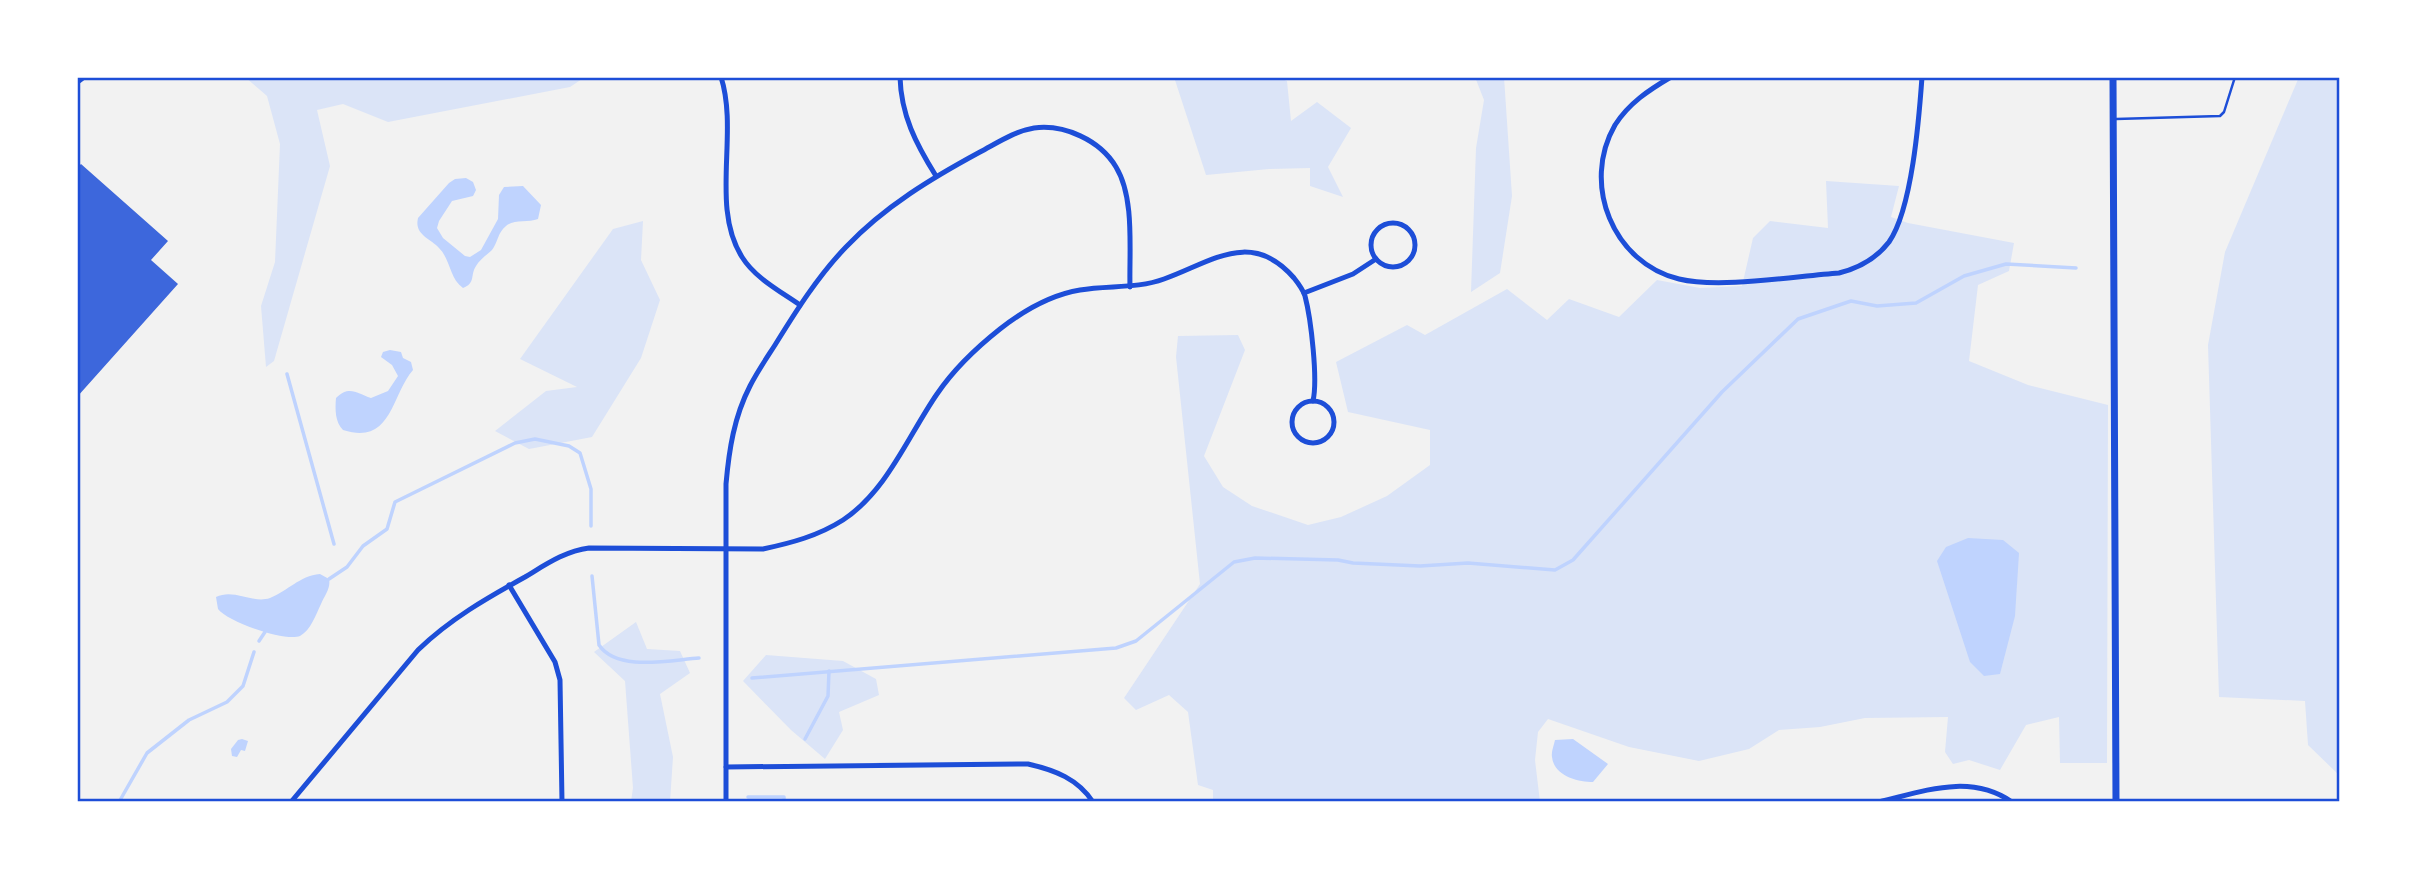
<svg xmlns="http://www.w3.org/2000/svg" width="2417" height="879" font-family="'Archivo Narrow',sans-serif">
<rect width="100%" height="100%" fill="#f2f2f2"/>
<g fill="#dbe4f7">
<path d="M245,77H585L570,87L388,122L343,104L317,110L330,166L274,361L266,367L261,306L275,262L280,144L267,96Z"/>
<path d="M1174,77H1277L1287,81L1291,121L1317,102L1351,128L1328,167L1343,197L1310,186V168L1269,169L1206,175Z"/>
<path d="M1475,77H1504L1512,196L1500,273L1471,292L1476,148L1484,100Z"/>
<path d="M2299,77H2340V776L2308,745L2305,701L2219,697L2208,345L2225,252Z"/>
<path d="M1826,181L1899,186L1891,217L1908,223L2014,243L2009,271L1978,285L1969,361L2028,385L2108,405L2107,763H2060L2059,717L2026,725L2000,770L1969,760L1953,764L1945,752L1948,717L1865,718L1820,727L1779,730L1749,749L1699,761L1629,747L1548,719L1538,732L1535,760L1540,802H1213V790L1198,785L1188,712L1169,695L1136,710L1124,698L1200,584L1176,357L1178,336L1238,335L1245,350L1204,456L1223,487L1252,506L1308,525L1341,517L1387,496L1430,465V430L1348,412L1336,362L1407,325L1425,335L1507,289L1547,320L1569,299L1619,317L1657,280L1700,288L1742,286L1753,238L1770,221L1828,228Z"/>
<path d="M643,221L641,260L660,300L641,358L592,437L529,449L495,431L546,391L577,387L520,359L613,229Z"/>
<path d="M636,622L647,649L680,651L690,673L660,694L673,757L670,802H631L633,788L625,681L594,652Z"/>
<path d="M766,655L843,661L876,679L879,695L839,712L843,730L825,759L791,730L743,681Z"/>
</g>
<g fill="#bfd3fe">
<path d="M466,178L473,182L476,190L473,196L452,201L439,221L437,228L443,238L465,256L470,257L481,250L498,219L499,195L504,187L523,186L541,205L538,219C528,223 514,219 506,226C498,232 498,242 492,250C487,255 480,259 476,266C470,275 476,283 463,288C449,278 451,260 439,248C430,238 414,235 418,218L449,183L455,179Z"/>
<path d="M390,350L401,352L403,358L411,362L413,370C391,395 392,446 343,430C335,422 335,409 336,398C349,385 357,393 371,398L388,391L398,376L392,365L381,357L383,352Z"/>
<path d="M1968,538L2003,540L2019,553L2015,616L2000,674L1984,676L1970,662L1937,561L1946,547Z"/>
<path d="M320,574L329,579C331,588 325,595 321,604C316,614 311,630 300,636C285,642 228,622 218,609L216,597C234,588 252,604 270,598C288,591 299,576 320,574Z"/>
<path d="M242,739L248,741L245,751L241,750L237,757L232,756L231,749L238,740Z"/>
<path d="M1573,739L1608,764L1593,782C1578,782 1554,776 1552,757C1551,752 1554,745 1555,740Z"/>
</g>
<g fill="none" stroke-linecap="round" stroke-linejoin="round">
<g stroke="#bfd3fe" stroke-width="3.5">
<path d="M287,374L334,544"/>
<path d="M592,576L599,645C617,672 670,660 699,658"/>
<path d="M329,579L347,567L363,546L387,529L395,502L515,443L535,439L569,446L580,453L591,489V526"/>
<path d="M259,641L265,632"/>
<path d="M752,678L1116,648L1136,641L1234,562L1255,558L1338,560L1353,563L1420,566L1468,563L1555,570L1573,560L1722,392L1798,319L1851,301L1877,306L1916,303L1964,276L2006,264L2076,268"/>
<path d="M805,739L828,696L829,671"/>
<path d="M748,797H784V802"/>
<path d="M119,802L147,753L189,720L227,702L243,686L254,652"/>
</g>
</g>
<path fill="#3d67dc" d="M81,164L168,241L151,260L178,284L77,397V168Z"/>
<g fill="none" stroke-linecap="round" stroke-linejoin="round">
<path stroke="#1d4ed8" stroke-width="2.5" d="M2116,119L2220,116L2224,112L2235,77"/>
<g stroke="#1d4ed8" stroke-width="5">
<path d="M721,77C739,133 710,207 742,257C755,278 780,291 800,305"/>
<path d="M900,77C901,115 916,144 936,176"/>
<path d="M1671,77C1649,90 1629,103 1615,125C1581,184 1613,263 1679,279C1720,289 1795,276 1839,273C1859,268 1876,259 1889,242C1912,209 1919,119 1922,77"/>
<circle cx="1393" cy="245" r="22"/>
<path d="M1304,293L1353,274L1376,259"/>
<circle cx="1313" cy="422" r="21"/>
<path d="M509,585L555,662L560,680L562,802"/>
<path d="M726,767L1028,764C1055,770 1078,779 1093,802"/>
<path d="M291,802L418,650C450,619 487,598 525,577C545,565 565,551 589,548L763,549C791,543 818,536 843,520C887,491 908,436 937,394C954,369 976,348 1000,329C1023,311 1050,295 1080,290C1108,285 1137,289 1164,279C1210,263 1251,228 1294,278C1298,283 1303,290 1305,296C1311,319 1318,379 1313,401"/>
<path d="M726,802V484C729,450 734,417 750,386C757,372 766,359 775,345C796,311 818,276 846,247C885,206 932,178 980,152C997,143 1015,131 1034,128C1064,124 1100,140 1116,167C1135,198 1129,251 1130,287"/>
<path d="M1879,802C1925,791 1970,773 2012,802"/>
</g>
<path stroke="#1d4ed8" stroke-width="7" d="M2113,77L2116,802"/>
<path stroke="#1d4ed8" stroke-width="9" d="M77,80L81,77"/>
</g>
<rect width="2417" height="879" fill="none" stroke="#ffffff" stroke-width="158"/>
<rect x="79" y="79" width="2259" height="721" fill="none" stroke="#1d4ed8" stroke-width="2.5"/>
</svg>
